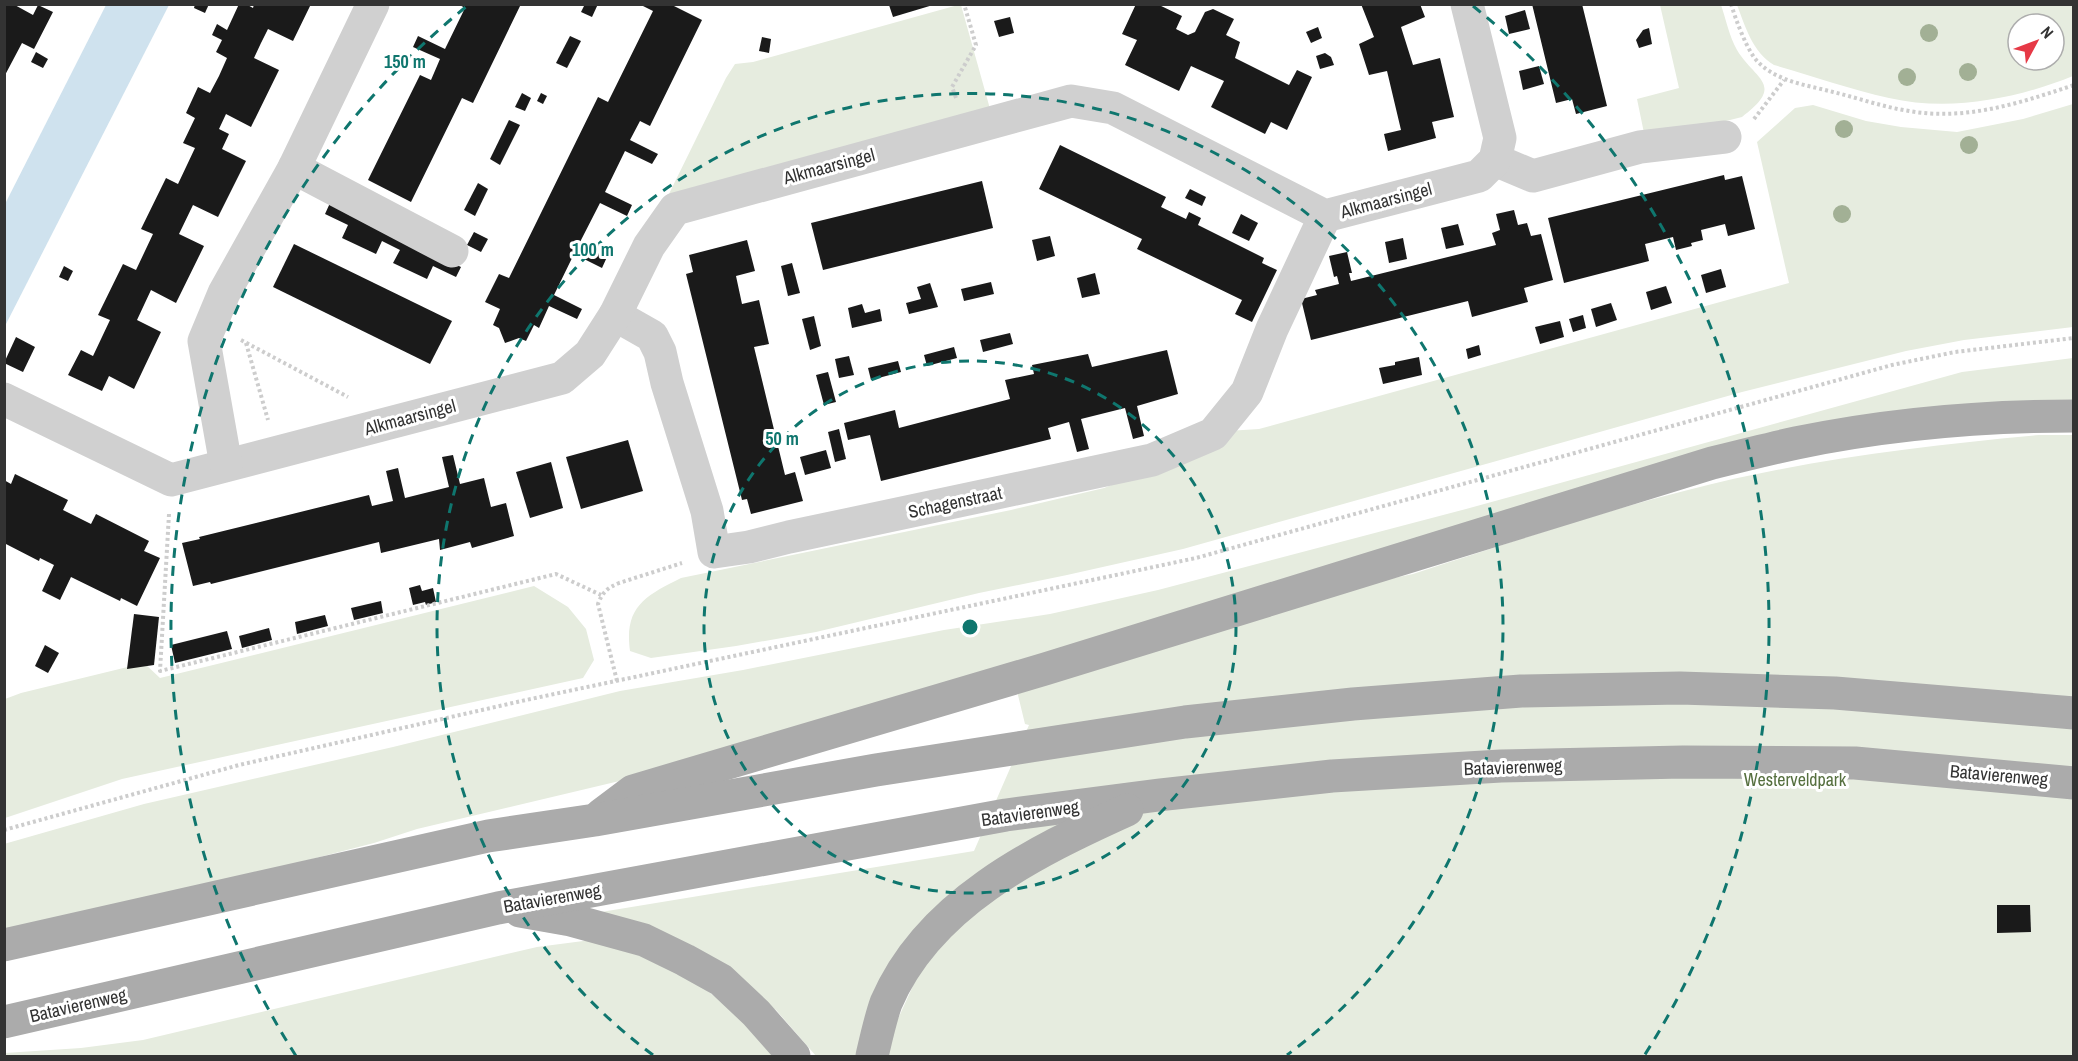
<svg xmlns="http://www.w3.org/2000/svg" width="2078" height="1061" font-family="'Archivo Narrow',sans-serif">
<rect width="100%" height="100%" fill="#fff"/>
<g fill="#e6ecdf" fill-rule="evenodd">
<path d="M958,5H961L992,116L665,202L726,78L735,64L753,62Z"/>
<path d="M1660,5H1721C1726,19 1729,36 1737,50C1755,80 1786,84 1742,117L1658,138L1644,133L1637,99L1679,88Z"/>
<path d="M1737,5H2073V76C2016,99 1950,112 1889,98C1850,89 1812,76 1774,65C1753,53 1745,26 1737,5ZM2018,24H2054V60H2018Z"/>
<path d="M2073,104V327L1964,340L1906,351L1742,392L1183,549L1067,575L979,593L816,632L736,646L651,658L630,651C624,607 645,596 681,578L1011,510L1104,488L1198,451L1227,431L1259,429L1789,283L1757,142L1795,108L1813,105L1866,121L1901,127L1957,132L2023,119Z"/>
<path d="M2073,358V406L1849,420L712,759L417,829L374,843L5,938L4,844L144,804L393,747L620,691L743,670L944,630L1050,614L1158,590L1466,509L1962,372Z"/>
<path d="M2039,435H2073V1056H884L897,1021L917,977L861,1056H816L776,1010L595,913L974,851L1029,725L1025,724L1017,691L1370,583L1413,574C1503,545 1596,513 1688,490C1803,460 1921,446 2039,435Z"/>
<path d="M534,586L568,607L586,629L594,660L583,678L122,779L5,818V699L21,693L144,663L160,678Z"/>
<path d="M591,940L636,949L687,975L736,1013L780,1056H5V1053L81,1048L143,1040L537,947Z"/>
</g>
<path fill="#cfe2ee" d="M106,5H169L5,326V204Z"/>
<g fill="#1a1a1a">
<path d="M4,4H13L33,15L38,5L53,12L34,49L22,43L4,77Z"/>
<path d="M195,4H209L205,13L194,8Z"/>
<path d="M239,4H246L253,8L254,4H311L293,41L268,29L261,43L254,58L279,70L251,127L226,114L219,129L229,134L222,149L246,161L218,217L193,205L179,234L204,246L176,303L151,290L137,320L161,332L134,389L109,376L102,391L68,375L81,350L93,356L110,320L98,315L123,264L136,270L153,234L141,229L166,178L178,184L195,148L183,143L195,118L186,113L198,87L210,93L219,76L227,58L216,52L222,40L212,35L217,24L227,30Z"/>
<path d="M458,4H521L473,103L462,98L411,202L368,180L420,75L431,80L440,59L413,47L418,36L445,49L465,8Z"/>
<path d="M585,4H598L592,17L581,12Z"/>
<path d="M639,4H670L702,20L650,126L640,121L630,140L658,154L652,164L625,151L605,192L632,205L627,216L600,203L579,244L607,257L602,268L574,254L554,295L582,309L577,319L549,306L539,328L534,325L526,341L519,338L505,343L499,328L493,325L500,309L485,302L499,274L509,278L598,97L608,102L653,11Z"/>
<path d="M1136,4H1157L1182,16L1176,29L1188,35L1195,32L1205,12L1213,9L1234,19L1226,35L1240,42L1235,58L1289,85L1297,70L1312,77L1287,130L1271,122L1265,134L1211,107L1224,81L1191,66L1179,91L1125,65L1137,40L1122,34Z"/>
<path d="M1361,4H1420L1425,17L1401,27L1413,65L1440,58L1454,117L1432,122L1436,138L1388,151L1384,134L1401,130L1387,71L1369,75L1359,44L1374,37Z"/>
<path d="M1532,4H1582L1607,106L1576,114L1572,99L1556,103Z"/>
<path d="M889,5H933L893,17Z"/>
<path d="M1525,10L1530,29L1509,34L1505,16Z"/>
<path d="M1010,17L1014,33L999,37L994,21Z"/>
<path d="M1318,27L1322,38L1311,43L1306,32Z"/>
<path d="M1649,28L1652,44L1639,48L1636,40L1643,30Z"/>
<path d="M570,36L581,41L567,68L556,63Z"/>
<path d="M762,37L771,39L769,53L759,51Z"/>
<path d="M36,52L48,59L43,68L31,62Z"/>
<path d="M1325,53L1331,57L1334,65L1320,69L1316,56Z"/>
<path d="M1539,66L1544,84L1523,90L1519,71Z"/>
<path d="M522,93L531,98L525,111L515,107Z"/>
<path d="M541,93L547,96L543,104L537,101Z"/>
<path d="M509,120L520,125L500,165L490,159Z"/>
<path d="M1060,145L1166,197L1161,207L1186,219L1189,212L1201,218L1198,225L1264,258L1262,263L1277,270L1252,322L1235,314L1242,300L1137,249L1142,239L1039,189Z"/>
<path d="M1724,175L1725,180L1742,176L1755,229L1728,236L1725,224L1701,230L1703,240L1691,243L1692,246L1676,250L1673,237L1645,244L1649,261L1564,283L1548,218Z"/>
<path d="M982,181L993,228L823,270L811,223Z"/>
<path d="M478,183L488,189L475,216L464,210Z"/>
<path d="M1190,189L1206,197L1202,206L1185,198Z"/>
<path d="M330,203L461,267L456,277L433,266L427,279L393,263L400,250L382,241L376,254L342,238L348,225L325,214Z"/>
<path d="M1514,210L1518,225L1527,223L1531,236L1541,234L1553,280L1524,288L1528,302L1472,317L1468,301L1311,340L1301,299L1317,295L1315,290L1339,284L1337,276L1334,277L1329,256L1347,252L1352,273H1349L1351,281L1456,255L1496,245L1492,233L1500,230L1496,214Z"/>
<path d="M1241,214L1258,223L1249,241L1232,233Z"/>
<path d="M1458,224L1464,245L1446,249L1441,228Z"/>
<path d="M474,232L488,239L481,252L467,245Z"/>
<path d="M1050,236L1055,256L1037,261L1032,240Z"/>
<path d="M1403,238L1407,259L1389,263L1385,242Z"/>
<path d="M747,240L755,271L736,276L742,304L759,300L769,344L754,347L785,475L795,472L803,501L751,514L747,499L742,500L686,274L693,272L689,255Z"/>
<path d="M294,244L452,321L430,364L273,287Z"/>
<path d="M792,263L800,293L788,296L781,266Z"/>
<path d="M64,266L73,271L68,281L59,277Z"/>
<path d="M1721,269L1726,287L1706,293L1701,275Z"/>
<path d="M1095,273L1100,294L1082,298L1077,278Z"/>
<path d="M991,282L994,294L964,301L961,289Z"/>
<path d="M930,283L938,307L909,314L906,303L921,299L917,287Z"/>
<path d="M1666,286L1672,303L1651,310L1646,292Z"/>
<path d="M1611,303L1617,320L1596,327L1591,309Z"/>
<path d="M862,304L865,313L880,309L882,321L852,328L848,308Z"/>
<path d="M1583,315L1586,328L1573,332L1569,319Z"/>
<path d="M814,316L821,346L810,350L802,319Z"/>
<path d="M1560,321L1564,337L1540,344L1535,327Z"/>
<path d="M1010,333L1013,344L983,352L980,340Z"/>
<path d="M16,337L35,347L23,372L4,363Z"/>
<path d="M1479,345L1481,355L1468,359L1466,349Z"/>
<path d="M954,347L957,358L927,366L924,355Z"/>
<path d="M1167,350L1178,394L1137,406L1144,436L1133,439L1125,408L1081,419L1089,449L1077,452L1069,422L1048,428L1051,439L881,481L870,435L848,440L844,423L895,410L899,428L1010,399L1005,380L1034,374L1032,365L1088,354L1092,367Z"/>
<path d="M849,356L854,375L839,378L835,359Z"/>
<path d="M1419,357L1422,375L1383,384L1379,368L1395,365V362Z"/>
<path d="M898,361L901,372L871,380L868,368Z"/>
<path d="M828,372L836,402L824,405L816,375Z"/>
<path d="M839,429L846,459L835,462L828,432Z"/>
<path d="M628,440L643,491L581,509L566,457Z"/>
<path d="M826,450L831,468L805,475L800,457Z"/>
<path d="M453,455L460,484L484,478L491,507L506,503L514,536L472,548L470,542L440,550L439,539L381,553L379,542L211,584L210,582L193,586L182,543L200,539L199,537L369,495L372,506L393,501L386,471L398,468L405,498L449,487L442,457Z"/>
<path d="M551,462L563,508L530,518L516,472Z"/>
<path d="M15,474L68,500L63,510L91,524L96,514L149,541L144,551L160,558L137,606L121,598L120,601L71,577L60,600L42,591L54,565L40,558L39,561L4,543V480L11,484Z"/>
<path d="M420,585L422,591L433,588L436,602L426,605L425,602L413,605L409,588Z"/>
<path d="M381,601L383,613L354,620L351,608Z"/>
<path d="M134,614L159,617L154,665L127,669Z"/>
<path d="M325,615L328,626L297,634L295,622Z"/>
<path d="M269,628L272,640L242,648L239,636Z"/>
<path d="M227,631L232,649L175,663L171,645Z"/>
<path d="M45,645L59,653L48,673L35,666Z"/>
<path d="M1997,905H2030L2031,932L1997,933Z"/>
</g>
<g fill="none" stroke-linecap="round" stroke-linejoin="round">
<g stroke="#cdcdcd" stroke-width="4" stroke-dasharray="3 3" stroke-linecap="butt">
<path d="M1731,4C1736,20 1747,51 1758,62C1778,82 1807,85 1833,92C1858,98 1883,107 1909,111C1966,121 2020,103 2074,85"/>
<path d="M956,98L952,87L976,45L964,4"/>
<path d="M1754,119L1784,80"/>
<path d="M241,340L348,397"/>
<path d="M246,343L268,420"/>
<path d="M169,514L160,671L556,574L601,595"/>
<path d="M617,681L598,604C602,593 607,588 619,583L682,563"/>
<path d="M4,830L239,765L526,700L1196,558L1892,365L1955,352L2074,338"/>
</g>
<g stroke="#d0d0d0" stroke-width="33">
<path d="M1495,160L1533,176L1640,147L1725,137"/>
<path d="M294,168L452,251"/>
<path d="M615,315L652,336L660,352L667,383L707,511L714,552L749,547L789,537L1152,460L1213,434L1247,392L1272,329L1325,216"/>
<path d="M4,399L171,480L562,378L590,354L615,315L649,246L675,209L1071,101L1113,108L1325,216L1479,176L1495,160L1500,138L1467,4"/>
<path d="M226,465L204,341L224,293L294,168L373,4"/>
</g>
<g stroke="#ababab" stroke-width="33">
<path d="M601,815L633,791L1045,669L1712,463C1740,456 1768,449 1796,443C1888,424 1980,416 2074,416"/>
<path d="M520,911L571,920L644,940L685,960L721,980L756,1013L794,1056"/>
<path d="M4,945L488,836L595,820L876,770L1185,722L1353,704L1521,691L1680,688L1835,693L2074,713"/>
<path d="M4,1022L498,908L1006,815L1159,795L1332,776L1501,766L1683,762L1855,763L2074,783"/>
<path d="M872,1056C876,1039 880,1020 886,1003C928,904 1034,852 1127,810"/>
</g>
</g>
<g fill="#a2b095">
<circle cx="1929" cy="33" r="9"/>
<circle cx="1968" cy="72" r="9"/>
<circle cx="1907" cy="77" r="9"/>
<circle cx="1844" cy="129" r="9"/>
<circle cx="1969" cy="145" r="9"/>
<circle cx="1842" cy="214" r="9"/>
</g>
<g fill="none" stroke="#0f766e" stroke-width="3" stroke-dasharray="10 8">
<circle cx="970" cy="627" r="266"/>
<path d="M653 1055A533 533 0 1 1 1287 1055"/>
<path d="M296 1056A799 799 0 0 1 467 6M1473 6A799 799 0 0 1 1644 1056"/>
</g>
<g text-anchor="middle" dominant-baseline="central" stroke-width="6" stroke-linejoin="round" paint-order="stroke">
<g font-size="18" fill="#333" stroke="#fff">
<text transform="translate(829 166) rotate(-15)">Alkmaarsingel</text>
<text transform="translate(1386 200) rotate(-15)">Alkmaarsingel</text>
<text transform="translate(410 417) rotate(-15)">Alkmaarsingel</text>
<text transform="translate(955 502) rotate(-12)">Schagenstraat</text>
<text transform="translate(1513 767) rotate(-2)">Batavierenweg</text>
<text transform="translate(1999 775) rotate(5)">Batavierenweg</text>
<text transform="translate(1030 813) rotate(-8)">Batavierenweg</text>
<text transform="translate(552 898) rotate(-10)">Batavierenweg</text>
<text transform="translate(78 1005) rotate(-13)">Batavierenweg</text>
</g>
<g font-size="18" fill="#56703f" stroke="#fff">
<text x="1795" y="779">Westerveldpark</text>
</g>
</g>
<circle cx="970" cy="627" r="9" fill="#0f766e" stroke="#fff" stroke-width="3"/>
<g font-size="18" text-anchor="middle" font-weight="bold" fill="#0f766e" stroke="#fff" stroke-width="6" stroke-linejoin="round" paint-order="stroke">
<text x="405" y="68">150 m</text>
<text x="593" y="256">100 m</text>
<text x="782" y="445">50 m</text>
</g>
<rect width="2078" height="1061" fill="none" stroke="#333333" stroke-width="12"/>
<g transform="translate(2036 42) rotate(49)"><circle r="28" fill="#ffffff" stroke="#adadad" stroke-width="1.5"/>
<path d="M0-4.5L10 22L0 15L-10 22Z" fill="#e63946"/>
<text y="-9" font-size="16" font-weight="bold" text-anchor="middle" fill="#333333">N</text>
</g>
</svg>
